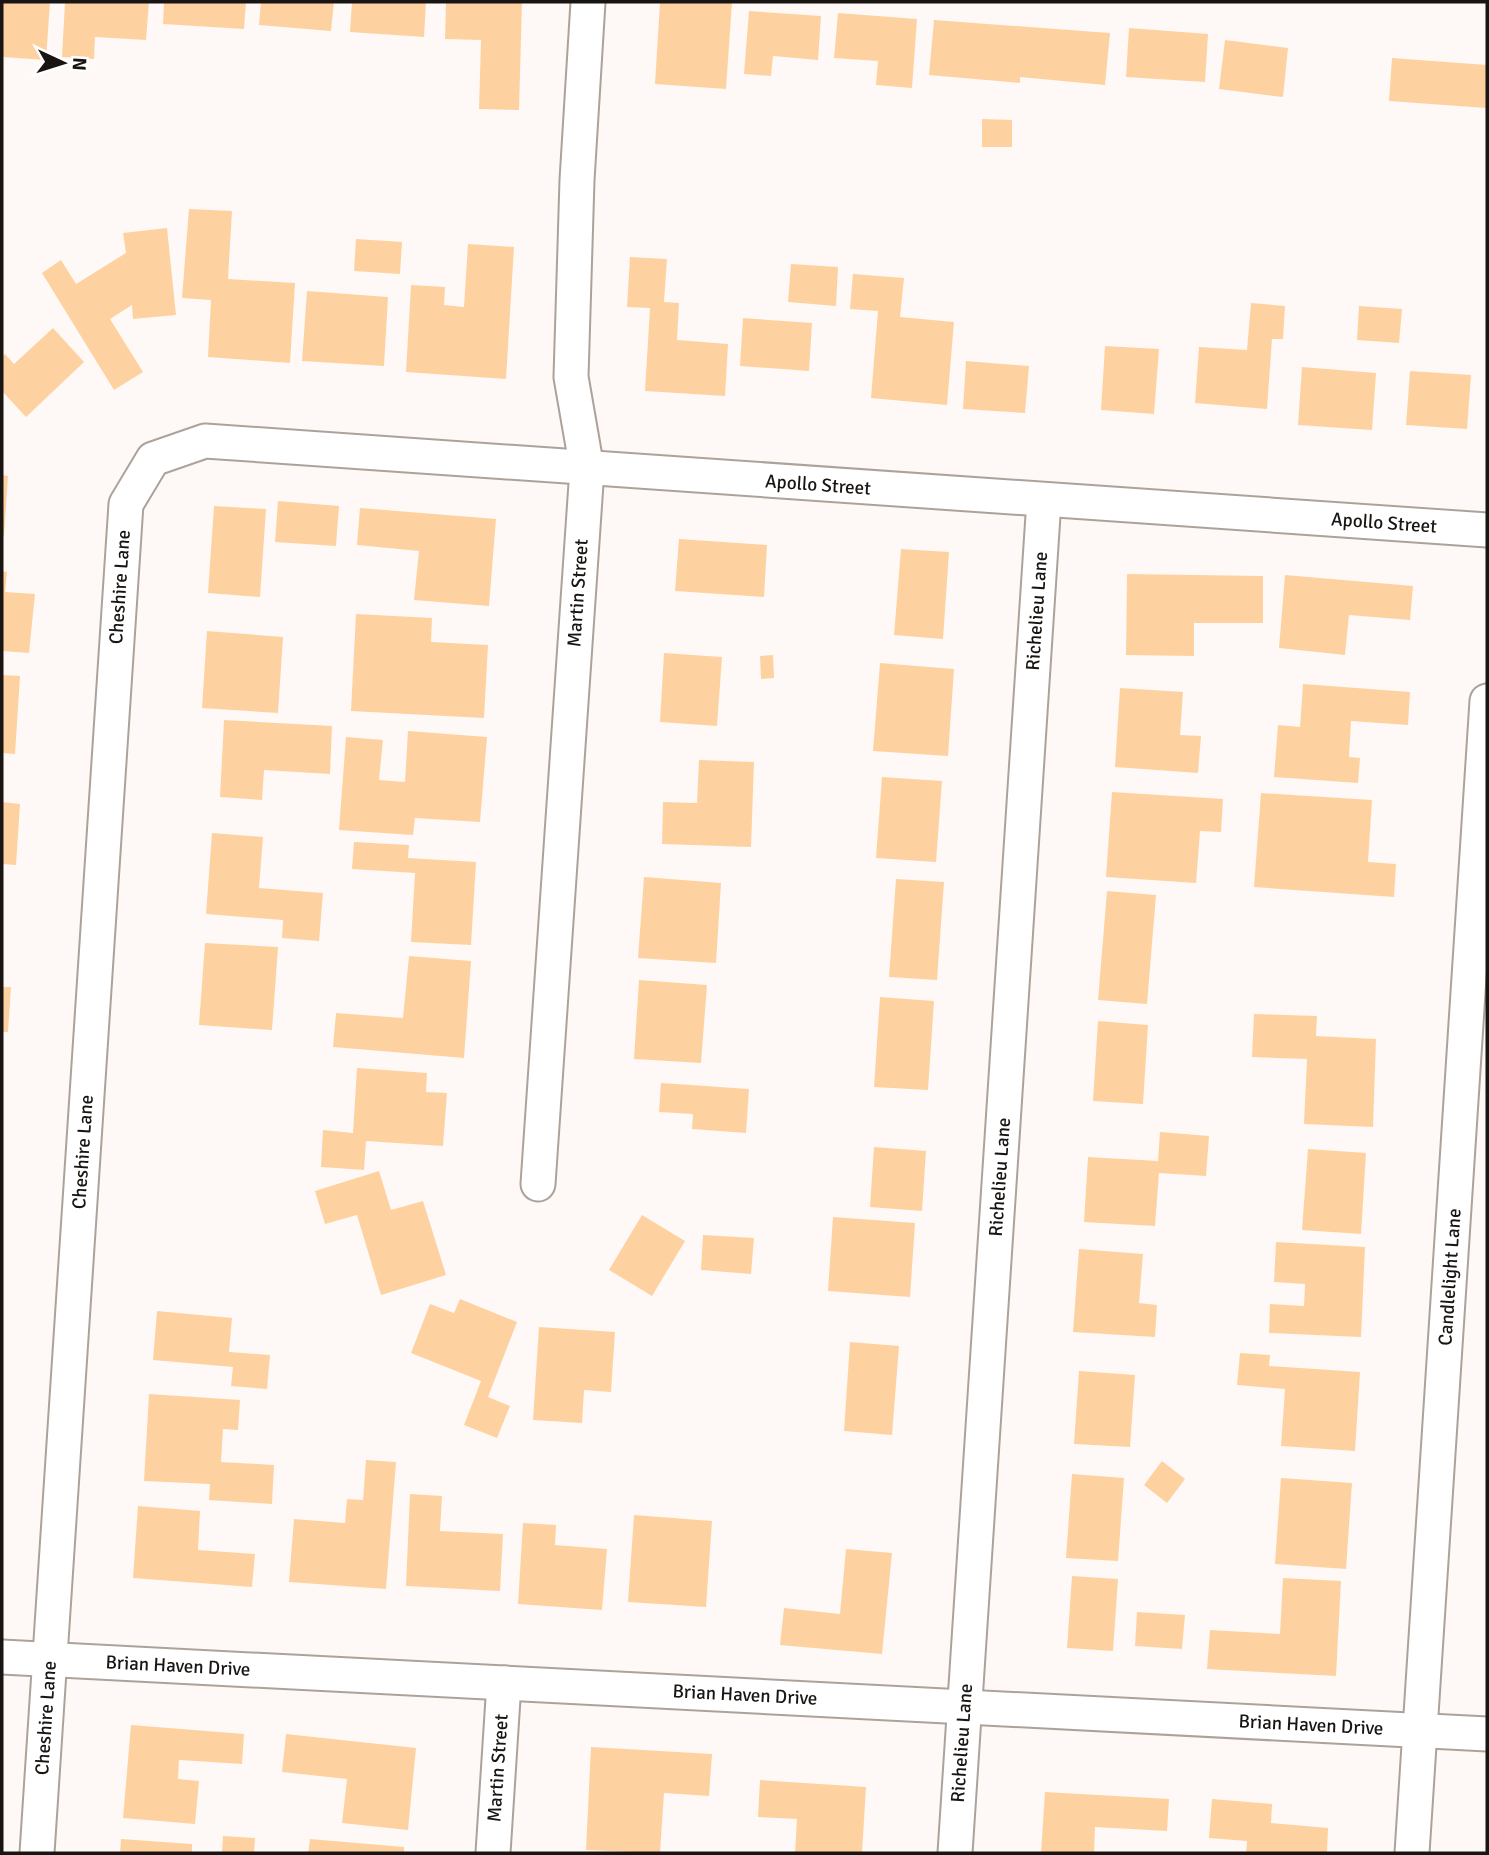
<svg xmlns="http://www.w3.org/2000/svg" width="1489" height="1855" font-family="Signika,sans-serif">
<rect width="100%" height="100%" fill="#fef9f6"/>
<g fill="#fed2a0">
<path d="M2,2H50L46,60L2,57Z"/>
<path d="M65,2H149L146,40L95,37L94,59L62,57Z"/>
<path d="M164,2H246L244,29L163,24Z"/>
<path d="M261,2H334L331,31L259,25Z"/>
<path d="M352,2H426L424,37L350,32Z"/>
<path d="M446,2H522L519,110L479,109L481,40L445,39Z"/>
<path d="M660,2H732L726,89L655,84Z"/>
<path d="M749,11L821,16L818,60L773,56L771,76L744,74Z"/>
<path d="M838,13L917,19L912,88L876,85L878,61L834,58Z"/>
<path d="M934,20L1110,33L1105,85L1020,77V83L929,75Z"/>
<path d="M1129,28L1208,34L1205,82L1126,77Z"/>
<path d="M1225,40L1288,48L1283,97L1219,89Z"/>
<path d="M1392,58L1487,65L1486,108L1389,101Z"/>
<path d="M982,119L1012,120V147H982Z"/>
<path d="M189,209L232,211L228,279L295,283L290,363L208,357L211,300L182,298Z"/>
<path d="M167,228L176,315L133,319L132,305L110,319L143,372L114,390L42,273L61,260L76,284L126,253L123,233Z"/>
<path d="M356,239L402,242L400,274L354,271Z"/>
<path d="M468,244L514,247L506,379L406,372L411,285L445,287L444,305L464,307Z"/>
<path d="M630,257L667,259L664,302L679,303L677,340L728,344L725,396L645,391L650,308L627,307Z"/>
<path d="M791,264L838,267L836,306L788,302Z"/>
<path d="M853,274L904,278L900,317L954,322L947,405L871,398L878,311L850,309Z"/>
<path d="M307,291L388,297L384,366L302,361Z"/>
<path d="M1251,303L1285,306L1283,339H1272L1267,409L1195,403L1199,347L1247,350Z"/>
<path d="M1359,306L1402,309L1399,343L1357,340Z"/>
<path d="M743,318L812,323L809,371L740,366Z"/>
<path d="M53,328L84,362L26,417L2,391V357L5,354L14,364Z"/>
<path d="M1105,346L1159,349L1154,414L1101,410Z"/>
<path d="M966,361L1029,366L1025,413L963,409Z"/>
<path d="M1302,367L1376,373L1372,430L1298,425Z"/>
<path d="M1410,371L1471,375L1467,429L1406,425Z"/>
<path d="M2,475L8,476L4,536H2Z"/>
<path d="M278,501L339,506L336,546L275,542Z"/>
<path d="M214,506L266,509L260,597L208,593Z"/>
<path d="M360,508L496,519L489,606L414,600L419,551L357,545Z"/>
<path d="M679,539L767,545L764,597L675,591Z"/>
<path d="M901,549L949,552L943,639L894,635Z"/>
<path d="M2,571L7,572L5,592L35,594L29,653L2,651Z"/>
<path d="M1127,574L1263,576V623H1194V656L1126,655Z"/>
<path d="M1285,575L1413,586L1410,620L1349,615L1345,655L1279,648Z"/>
<path d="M356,614L432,618L431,642L488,645L484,718L351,711Z"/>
<path d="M207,631L283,637L278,713L202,708Z"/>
<path d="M664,653L722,657L717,726L660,722Z"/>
<path d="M773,655L774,678L761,679L760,656Z"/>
<path d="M880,663L954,669L948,756L873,751Z"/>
<path d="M2,675L20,676L15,754L2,753Z"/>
<path d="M1303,684L1410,692L1408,725L1351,721L1349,757L1360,758L1358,783L1274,777L1278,725L1300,727Z"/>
<path d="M1120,688L1183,692L1180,735L1201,736L1198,773L1115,767Z"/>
<path d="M224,720L332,726L330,774L264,770L262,800L220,797Z"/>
<path d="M408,731L487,737L480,822L415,818L413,835L339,830L346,737L383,740L379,780L405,782Z"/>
<path d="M699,760L754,762L751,847L662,844L663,802L697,803Z"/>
<path d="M882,777L942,781L936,862L876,858Z"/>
<path d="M1112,792L1223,799L1221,832L1200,831L1196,883L1106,877Z"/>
<path d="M1261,793L1372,800L1368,862L1396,864L1394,897L1254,887Z"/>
<path d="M2,802L20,804L16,865L2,864Z"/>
<path d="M212,833L263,837L259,888L323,893L319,941L282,938L283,920L206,914Z"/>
<path d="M354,842L409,845L408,858L476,862L471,945L411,942L415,873L352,869Z"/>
<path d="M644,877L721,883L716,963L638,958Z"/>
<path d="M896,879L944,882L937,980L889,977Z"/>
<path d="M1107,891L1156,895L1147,1004L1098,1000Z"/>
<path d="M205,943L278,947L272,1030L199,1025Z"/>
<path d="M409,956L471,961L464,1058L333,1047L336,1013L403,1018Z"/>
<path d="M639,980L707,985L701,1063L634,1059Z"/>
<path d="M2,987H11L8,1032H2Z"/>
<path d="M880,997L934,1001L928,1090L874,1087Z"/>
<path d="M1254,1014L1317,1016L1316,1036L1376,1039L1373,1127L1304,1124L1307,1059L1252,1057Z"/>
<path d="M1098,1021L1148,1025L1143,1104L1093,1101Z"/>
<path d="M357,1068L427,1073L426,1092L447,1093L443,1146L366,1141L364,1170L321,1167L323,1130L353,1133Z"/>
<path d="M661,1083L749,1089L746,1133L692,1129L693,1114L659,1112Z"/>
<path d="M1160,1132L1209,1136L1206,1176L1159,1173L1155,1226L1084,1222L1088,1157L1158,1161Z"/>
<path d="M874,1147L926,1151L922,1211L870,1207Z"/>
<path d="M1308,1149L1366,1153L1361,1234L1302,1230Z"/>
<path d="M379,1171L391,1210L423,1201L446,1275L381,1295L357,1215L325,1224L315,1191Z"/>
<path d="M642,1215L685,1241L652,1296L609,1270Z"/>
<path d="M833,1217L915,1223L910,1297L828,1291Z"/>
<path d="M703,1235L754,1238L751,1274L701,1270Z"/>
<path d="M1276,1242L1365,1247L1361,1337L1269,1333L1270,1304L1304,1306L1305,1284L1274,1282Z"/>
<path d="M1079,1249L1143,1254L1139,1303L1157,1305L1155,1337L1073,1332Z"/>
<path d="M460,1299L517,1322L488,1397L510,1406L497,1438L464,1425L481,1381L411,1353L430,1304L454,1313Z"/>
<path d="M157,1311L232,1318L229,1352L270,1355L267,1389L231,1386L233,1367L153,1360Z"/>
<path d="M539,1327L615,1332L611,1392L584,1390L582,1423L533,1420Z"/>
<path d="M850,1342L899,1346L892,1435L844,1431Z"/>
<path d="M1240,1353L1270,1355L1269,1366L1360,1372L1355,1451L1281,1446L1285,1389L1237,1385Z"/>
<path d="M1079,1371L1135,1375L1130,1447L1074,1444Z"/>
<path d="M149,1394L240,1400L238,1430L223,1429L221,1462L274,1465L272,1504L209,1500L210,1484L144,1481Z"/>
<path d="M366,1460L396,1462L386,1589L289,1582L294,1519L345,1523L347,1499L363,1500Z"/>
<path d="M1162,1461L1185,1479L1167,1503L1144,1485Z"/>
<path d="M1072,1474L1124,1478L1118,1561L1066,1558Z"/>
<path d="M1281,1478L1352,1483L1346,1569L1275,1564Z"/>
<path d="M410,1494L442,1496L440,1531L503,1534L500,1591L406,1586Z"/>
<path d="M138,1506L200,1511L198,1550L255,1554L252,1587L133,1578Z"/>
<path d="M634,1515L712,1521L706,1607L628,1602Z"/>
<path d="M523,1523L556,1525L555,1545L607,1549L602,1610L518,1604Z"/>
<path d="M846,1549L892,1553L882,1654L780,1645L784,1608L840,1614Z"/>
<path d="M1072,1576L1118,1579L1113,1651L1067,1648Z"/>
<path d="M1283,1578L1341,1581L1336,1676L1207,1669L1210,1630L1280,1634Z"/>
<path d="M1137,1612L1185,1615L1182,1649L1135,1646Z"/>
<path d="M131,1725L244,1734L242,1764L179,1760L178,1779L199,1781L195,1824L123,1818Z"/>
<path d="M286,1734L416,1748L408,1830L342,1823L347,1779L282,1772Z"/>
<path d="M591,1747L712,1754L709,1796L664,1793L660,1853L586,1850Z"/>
<path d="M760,1780L866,1787L862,1853H795L797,1819L758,1817Z"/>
<path d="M1045,1792L1169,1799L1167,1831L1095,1827L1094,1853H1041Z"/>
<path d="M1212,1799L1272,1804L1271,1823L1328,1828L1327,1853H1246L1247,1841L1209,1838Z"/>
<path d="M223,1836L255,1838L254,1853H222Z"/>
<path d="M121,1839L192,1844V1853H120Z"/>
<path d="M310,1839L404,1847V1853H308Z"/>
</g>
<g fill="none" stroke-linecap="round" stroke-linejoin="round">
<g stroke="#aca29a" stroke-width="37">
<g id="street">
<path d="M538,1184L587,469L571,377L577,180L588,2"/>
<path d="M2,1657L1487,1734"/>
<path d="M37,1853L126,504L153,459L205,441L1487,530"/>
<path d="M493,1853L504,1683"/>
<path d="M955,1853L1044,500"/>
<path d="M1412,1853L1487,701"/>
</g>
</g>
<use href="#street" stroke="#fff" stroke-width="33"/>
</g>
<g text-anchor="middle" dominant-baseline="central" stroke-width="5" stroke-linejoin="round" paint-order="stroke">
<g font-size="19" fill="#181512" stroke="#fff">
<text transform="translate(818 485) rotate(4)">Apollo Street</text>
<text transform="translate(1384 523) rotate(4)">Apollo Street</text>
<text transform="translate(120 587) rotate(-86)">Cheshire Lane</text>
<text transform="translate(578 593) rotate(-86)">Martin Street</text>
<text transform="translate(1037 611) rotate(-86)">Richelieu Lane</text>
<text transform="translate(83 1152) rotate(-86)">Cheshire Lane</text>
<text transform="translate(1000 1177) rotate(-86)">Richelieu Lane</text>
<text transform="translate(1450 1277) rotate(-86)">Candlelight Lane</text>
<text transform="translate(178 1666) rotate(3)">Brian Haven Drive</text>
<text transform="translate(745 1695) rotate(3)">Brian Haven Drive</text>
<text transform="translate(46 1718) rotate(-86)">Cheshire Lane</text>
<text transform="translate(1311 1725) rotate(3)">Brian Haven Drive</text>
<text transform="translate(962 1743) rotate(-86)">Richelieu Lane</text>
<text transform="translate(498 1768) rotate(-86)">Martin Street</text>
</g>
</g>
<rect width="1489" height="1855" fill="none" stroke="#181512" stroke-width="7"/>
<g transform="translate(63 63) rotate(94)" stroke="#ffffff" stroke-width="5" paint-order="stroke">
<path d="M0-5L12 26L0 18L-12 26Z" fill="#181512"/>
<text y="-10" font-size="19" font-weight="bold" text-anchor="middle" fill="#181512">N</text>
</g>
</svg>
